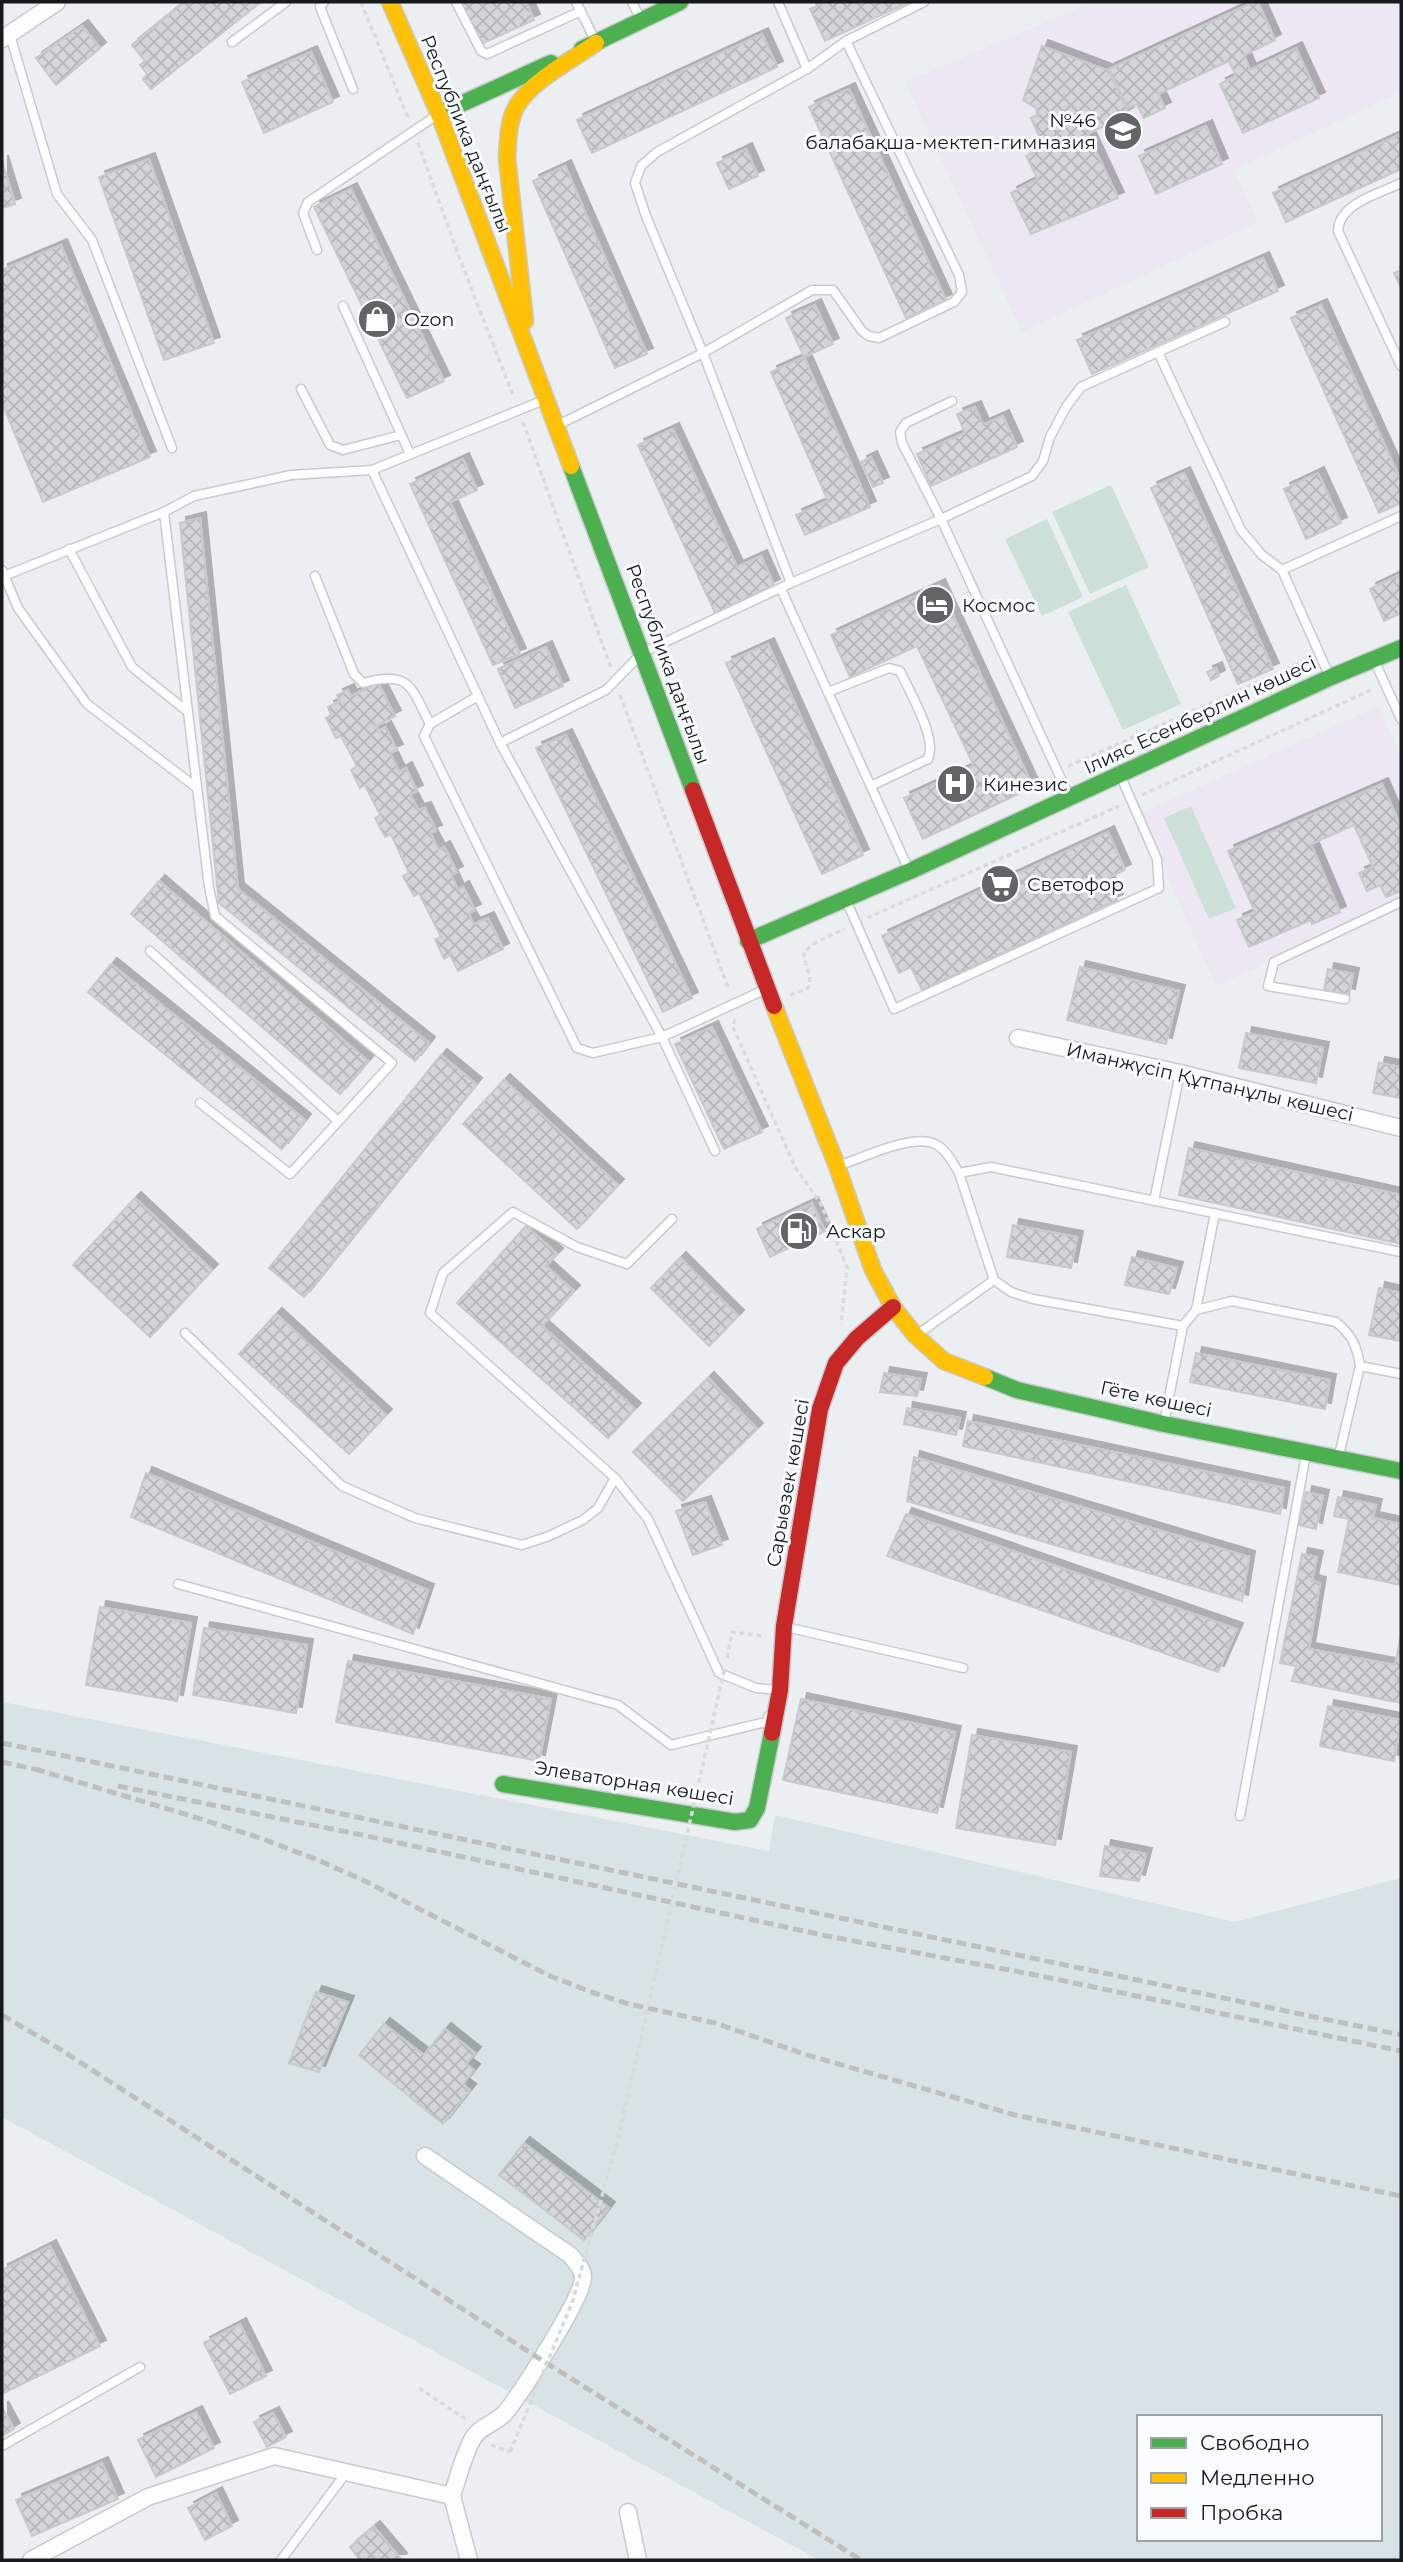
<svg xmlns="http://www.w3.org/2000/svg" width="1403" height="2562" font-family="Montserrat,sans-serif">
<defs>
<pattern id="building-cross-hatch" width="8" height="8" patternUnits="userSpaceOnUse" patternTransform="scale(1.75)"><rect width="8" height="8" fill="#d3d5d8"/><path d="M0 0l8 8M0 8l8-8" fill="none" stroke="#b4b6b9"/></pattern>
<filter id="shadow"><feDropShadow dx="6" dy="-6" stdDeviation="0" flood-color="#0004"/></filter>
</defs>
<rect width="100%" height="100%" fill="#eceff2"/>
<path fill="#d9e2e7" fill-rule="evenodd" d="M2,1702L769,1851L775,1815L1235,1922L1401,1878V2560H819L2,2117ZM1139,2417H1380V2539H1139Z"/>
<g fill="#ece7f3">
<path d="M1093,2H1401V92L1234,170L1258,222L1022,332L905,82Z"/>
<path d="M1379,706L1401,756V903L1216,986L1139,814Z"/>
</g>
<g fill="#cce0d7">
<path d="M1111,485L1149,567L1090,594L1052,512Z"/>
<path d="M1047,519L1083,597L1042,616L1005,539Z"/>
<path d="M1126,585L1181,704L1123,730L1068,612Z"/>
<path d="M1191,806L1236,908L1209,919L1164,818Z"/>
</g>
<g fill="url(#building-cross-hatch)" stroke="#c7c9cb" stroke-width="2" filter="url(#shadow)">
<path d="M185,2H261L151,89L143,79L147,74L140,65L145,61L132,45Z"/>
<path d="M459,2H526L534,20L479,45Z"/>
<path d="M826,2H909L825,41L810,9Z"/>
<path d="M1254,2H1258L1275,40L1244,55L1250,70L1296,48L1319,98L1243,133L1220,84L1236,76L1229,61L1158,94L1165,108L1144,118L1137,104L1128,108L1109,69Z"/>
<path d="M82,26L100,48L56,85L36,58Z"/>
<path d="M762,34L777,67L592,153L577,120Z"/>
<path d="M1042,46L1109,71L1128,113L1088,134L1118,198L1031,234L1011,193L1038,179L1026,156L1044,147L1031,118L1039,114L1036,108L1023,100Z"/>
<path d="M311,52L333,102L264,133L242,82Z"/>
<path d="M849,89L946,300L906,318L809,107Z"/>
<path d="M1206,126L1222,164L1156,194L1139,156Z"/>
<path d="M1401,134V169L1286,222L1273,193Z"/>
<path d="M746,149L758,176L729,189L717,163Z"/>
<path d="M149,159L214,343L164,360L99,177Z"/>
<path d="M2,161L15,204L2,208Z"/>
<path d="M565,166L647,354L615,368L533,181Z"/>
<path d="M351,189L444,381L407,398L314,207Z"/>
<path d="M61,245L150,457L43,502L2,403V270Z"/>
<path d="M1263,258L1278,291L1092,374L1077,340Z"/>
<path d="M1401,270V288L1394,273Z"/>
<path d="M815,305L833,344L804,357L786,318Z"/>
<path d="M1321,305L1401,481V503L1379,513L1291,318Z"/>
<path d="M804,357L870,507L805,535L796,515L828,501L771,372Z"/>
<path d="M975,407L983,425L1003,416L1017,447L931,486L917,454L965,433L957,414Z"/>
<path d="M673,429L737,567L761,556L774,585L715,613L638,445Z"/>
<path d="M871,457L883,483L873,487L861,462Z"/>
<path d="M463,459L477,490L450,502L520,654L493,665L410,484Z"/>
<path d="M1184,473L1273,669L1238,684L1151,488Z"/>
<path d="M1318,473L1341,523L1306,539L1284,489Z"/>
<path d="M200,518L238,889L429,1043L415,1061L219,903L180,523Z"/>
<path d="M1401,574V613L1384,621L1370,589Z"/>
<path d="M939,585L1033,787L923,839L904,798L974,766L917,646L850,677L831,635Z"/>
<path d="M768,644L863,855L822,874L726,663Z"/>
<path d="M546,647L563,686L515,708L498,669Z"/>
<path d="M1216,668L1219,676L1211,680L1207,672Z"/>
<path d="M378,683L395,716L376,726L379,731L385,727L397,750L390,753L399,772L406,768L417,791L410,794L418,810L425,808L436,831L430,833L439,850L444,847L457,872L451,875L458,890L463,887L475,910L468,913L474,924L488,918L503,949L458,971L450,955L444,959L435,939L441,937L419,893L414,896L403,876L409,873L391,834L385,837L375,818L380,815L365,785L360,788L351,770L357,766L341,736L336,738L326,718L331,715L328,707L340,701L337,695L348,690L351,696Z"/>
<path d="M566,735L692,998L663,1012L536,748Z"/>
<path d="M1382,784L1401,827V891L1386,897L1380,885L1367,891L1359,873L1373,867L1354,825L1311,844L1340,912L1312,924L1311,920L1249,947L1237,920L1255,912L1228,851Z"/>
<path d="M1108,832L1125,870L1107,878L1117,900L922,990L911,967L899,973L882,936Z"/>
<path d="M159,881L368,1061L340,1094L131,914Z"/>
<path d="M111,964L305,1120L282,1149L88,992Z"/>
<path d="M1080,967L1179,991L1166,1044L1067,1020Z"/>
<path d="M1328,969L1353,974L1349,995L1324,990Z"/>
<path d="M712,1027L762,1132L724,1149L675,1044Z"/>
<path d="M1246,1033L1323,1048L1316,1083L1239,1068Z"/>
<path d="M441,1055L476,1084L304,1297L269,1268Z"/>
<path d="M1379,1063L1401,1067V1098L1373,1093Z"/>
<path d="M504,1080L618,1185L577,1229L463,1124Z"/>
<path d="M1189,1148L1401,1195V1244L1179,1195Z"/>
<path d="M135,1198L212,1270L150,1337L73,1265Z"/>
<path d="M812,1203L825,1231L770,1257L757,1229Z"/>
<path d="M1013,1225L1077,1237L1071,1268L1007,1257Z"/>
<path d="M526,1226L557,1254L546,1266L574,1291L542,1326L635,1409L608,1438L457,1303Z"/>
<path d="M1132,1257L1177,1268L1169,1294L1125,1285Z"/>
<path d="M680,1258L738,1316L709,1346L651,1288Z"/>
<path d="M1379,1288L1401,1293V1341L1369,1335Z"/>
<path d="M276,1314L386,1415L349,1454L239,1354Z"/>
<path d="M1196,1353L1330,1380L1325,1409L1190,1382Z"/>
<path d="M884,1373L921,1379L917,1396L880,1392Z"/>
<path d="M708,1378L757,1429L683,1501L633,1452Z"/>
<path d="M907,1408L960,1418L956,1435L904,1424Z"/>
<path d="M968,1421L1284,1488L1280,1514L963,1446Z"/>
<path d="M914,1457L1249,1557L1242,1601L907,1501Z"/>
<path d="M146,1473L428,1590L413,1634L131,1517Z"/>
<path d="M1306,1492L1323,1496L1316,1529L1299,1525Z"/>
<path d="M1338,1497L1376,1505L1373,1518L1401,1524V1585L1338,1572L1349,1519L1334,1516Z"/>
<path d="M705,1502L722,1545L693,1555L676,1511Z"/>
<path d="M906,1514L1237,1629L1218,1672L887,1556Z"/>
<path d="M1302,1554L1317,1557L1312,1581L1320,1583L1309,1649L1395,1665L1401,1636V1703L1292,1681L1296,1666L1280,1663Z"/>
<path d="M100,1607L191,1623L177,1701L86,1685Z"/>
<path d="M204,1628L307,1645L296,1713L193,1695Z"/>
<path d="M348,1661L551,1699L539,1761L336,1722Z"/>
<path d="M801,1699L955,1732L937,1813L783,1780Z"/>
<path d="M1328,1706L1401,1720L1394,1761L1320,1746Z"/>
<path d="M972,1735L1071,1752L1055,1845L956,1828Z"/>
<path d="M1105,1846L1146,1854L1139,1881L1100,1876Z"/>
<path d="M316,1992L348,2002L319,2072L289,2063Z"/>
<path d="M384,2024L424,2055L445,2029L475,2053L466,2064L474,2070L463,2084L470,2090L443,2124L359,2055Z"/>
<path d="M524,2143L609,2208L584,2240L499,2175Z"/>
<path d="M50,2246L100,2346L2,2394V2270Z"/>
<path d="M240,2324L266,2376L230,2394L204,2343Z"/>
<path d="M2,2407L14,2429L2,2436Z"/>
<path d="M196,2412L214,2448L156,2477L138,2440Z"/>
<path d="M273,2413L286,2437L267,2447L254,2422Z"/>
<path d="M102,2463L118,2499L32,2536L16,2500Z"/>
<path d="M216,2493L232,2526L205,2540L188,2508Z"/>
<path d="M374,2527L401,2559L400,2560H360L350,2547Z"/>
</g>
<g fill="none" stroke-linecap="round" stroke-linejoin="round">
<g stroke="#c8cacc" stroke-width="11">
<g id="lane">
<path d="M324,2L320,7L353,89"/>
<path d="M456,2L481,51L487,54L581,11"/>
<path d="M576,2L595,40"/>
<path d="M632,2L640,18"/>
<path d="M778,2L807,69L846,41L924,2"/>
<path d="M10,35L57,194L92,240L172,448"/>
<path d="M232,42L286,2"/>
<path d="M1401,183C1379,194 1339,203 1338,231L1401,366"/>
<path d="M317,250L303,213L308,202L437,115"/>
<path d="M343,306L410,454"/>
<path d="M1158,352L1225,322"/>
<path d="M301,389L330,445L343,450L401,435"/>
<path d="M544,400L372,470L500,743L662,1037L715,1151"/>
<path d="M952,401L906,423L900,432L902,443L941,519L1032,476L1043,461L1050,437L1066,407L1081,387L1158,352L1241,530L1262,555L1282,570L1329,675"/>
<path d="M558,425L703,353L646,216L635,183L641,166L657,152L807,69"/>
<path d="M69,549L132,667L188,712"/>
<path d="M2,570L18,608L87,704L197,788"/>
<path d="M1282,570L1401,516"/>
<path d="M4,576L164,512"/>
<path d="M315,576L354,674L363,683C410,670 411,687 430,724"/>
<path d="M791,583L941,519L1068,794"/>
<path d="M781,589L908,868"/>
<path d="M1375,662L1401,719"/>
<path d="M828,692L889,668L900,671C909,691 938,739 928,759L871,786"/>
<path d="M478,696L430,724L424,736L577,1048L593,1053L662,1037L764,990"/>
<path d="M500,743L606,690L642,653L791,583L703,353L812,290H833L862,331L869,336L879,338L954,302L962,292L959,275L846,41"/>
<path d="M846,900L894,1009L1159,888L1157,859L1121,777"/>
<path d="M150,951L338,1121"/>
<path d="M1345,999L1268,986L1274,962L1401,902"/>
<path d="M200,1103L290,1174L392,1063L215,916L209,887L164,512L194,496L291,475L372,470"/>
<path d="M840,1165C863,1158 913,1133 935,1144C946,1149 953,1163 959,1173L991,1167L1401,1252"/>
<path d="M959,1173L994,1280"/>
<path d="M1154,1201L1180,1073"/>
<path d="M672,1219L627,1264L577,1247L513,1212L443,1273L430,1313L615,1478L648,1519L719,1673L756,1688L778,1690"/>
<path d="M1196,1310L1215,1213"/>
<path d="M185,1333L342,1486L415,1518L522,1545L549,1536L583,1520L598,1508L615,1478"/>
<path d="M918,1334L994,1280L1011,1292L1033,1299L1183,1326L1196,1310L1232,1301L1336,1322C1352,1335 1357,1346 1360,1366L1401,1374"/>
<path d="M1164,1423L1183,1326"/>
<path d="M1339,1455L1360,1366"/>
<path d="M178,1584L618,1705L671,1745L766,1722L769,1716"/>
<path d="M786,1627L963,1668"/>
<path d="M1240,1816L1306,1454"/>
<path d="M2,2446L140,2367"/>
<path d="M281,2560L346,2473"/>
</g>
</g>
<g stroke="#c8cacc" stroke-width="19">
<g id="street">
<path d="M2,39L57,2"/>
<path d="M1018,1038L1180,1073L1401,1128"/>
<path d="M425,2156L570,2255C575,2261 583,2268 583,2278C583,2297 520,2395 505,2413C495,2424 479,2426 472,2440C463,2457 458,2478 452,2496"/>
<path d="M628,2512L638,2560"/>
<path d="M31,2560L148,2497L274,2456L452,2496L469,2560"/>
</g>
</g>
<g stroke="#c8cacc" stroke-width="19">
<g id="fast">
<path d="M582,49L680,2"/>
<path d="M439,114L551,63"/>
<path d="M571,466L693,790"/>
<path d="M748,941L910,871L1331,677L1401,648"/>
<path d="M985,1377L1017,1390L1164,1424L1401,1471"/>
<path d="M503,1784L735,1822L750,1820L757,1808L772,1733"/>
</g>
</g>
<g stroke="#c8cacc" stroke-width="19">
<g id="slow">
<path d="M390,2L439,114L571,466"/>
<path d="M525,321L507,158C508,141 508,119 518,104C533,80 572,60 596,43"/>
<path d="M774,1006L837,1166L873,1270L893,1307L915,1335L944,1361L985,1377"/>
</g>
</g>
<g stroke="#c8cacc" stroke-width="19">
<g id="jam">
<path d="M693,790L774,1006"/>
<path d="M772,1733L780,1690L784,1626L820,1409L836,1363L857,1338L893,1307"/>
</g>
</g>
<g stroke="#d9dbdb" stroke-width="3.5" stroke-dasharray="5 3.5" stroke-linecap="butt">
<path d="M361,2L409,120"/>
<path d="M418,143L458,254L514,398"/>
<path d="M523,422L611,668"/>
<path d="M620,695L729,990"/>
<path d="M1210,711L1207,705L1309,659"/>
<path d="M1068,766L1207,705"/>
<path d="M1142,795L1373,689"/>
<path d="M867,918L1119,806"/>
<path d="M790,995L808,988C814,975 803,965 804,952L815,943L844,929"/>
<path d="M735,1019L733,1027L795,1167L821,1204L847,1267L841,1324"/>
<path d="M727,1658L732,1632L764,1636"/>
<path d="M419,2388L467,2420"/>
<path d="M491,2445L510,2452"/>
</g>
<use href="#lane" stroke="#fcfdfd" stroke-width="8"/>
<use href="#street" stroke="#fcfdfd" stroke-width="16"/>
<use href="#fast" stroke="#4caf50" stroke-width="16"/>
<use href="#slow" stroke="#ffc107" stroke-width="16"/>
<use href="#jam" stroke="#c62828" stroke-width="16"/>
<g stroke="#bfbfc0" stroke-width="5" stroke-dasharray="10 5" stroke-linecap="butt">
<path d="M2,1743L1401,2035"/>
<path d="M2,1762L43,1771"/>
<path d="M35,1769L185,1814L260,1838L318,1860L365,1881L550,1976L594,1993L629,2004L715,2023L804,2054L1015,2115L1401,2196"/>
<path d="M118,1786L367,1836L827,1936L1031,1974L1401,2051"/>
<path d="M2,2015L58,2048L540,2359L861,2560"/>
</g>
<path stroke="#d9dbdb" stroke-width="3.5" stroke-dasharray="5 3.5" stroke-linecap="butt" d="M510,2452L572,2303L618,2139L725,1667"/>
</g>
<defs>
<g id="school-disc" transform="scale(2.0125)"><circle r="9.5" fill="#626566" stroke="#fafdff"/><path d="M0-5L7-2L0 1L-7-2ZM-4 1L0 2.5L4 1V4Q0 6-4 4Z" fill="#fff"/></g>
<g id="shop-disc" transform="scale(2.0125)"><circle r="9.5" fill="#626566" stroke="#fafdff"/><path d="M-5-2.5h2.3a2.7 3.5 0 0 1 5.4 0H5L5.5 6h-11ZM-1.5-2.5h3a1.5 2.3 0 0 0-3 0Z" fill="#fff"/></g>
<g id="hotel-disc" transform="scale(2.0125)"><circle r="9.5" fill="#626566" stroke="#fafdff"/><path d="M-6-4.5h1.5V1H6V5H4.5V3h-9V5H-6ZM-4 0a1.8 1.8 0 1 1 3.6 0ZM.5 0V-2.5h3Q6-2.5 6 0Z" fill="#fff"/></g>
<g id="hospital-disc" transform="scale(2.0125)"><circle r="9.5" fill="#626566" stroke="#fafdff"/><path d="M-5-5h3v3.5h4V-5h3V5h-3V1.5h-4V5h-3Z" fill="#fff"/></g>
<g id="supermarket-disc" transform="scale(2.0125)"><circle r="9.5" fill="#626566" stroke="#fafdff"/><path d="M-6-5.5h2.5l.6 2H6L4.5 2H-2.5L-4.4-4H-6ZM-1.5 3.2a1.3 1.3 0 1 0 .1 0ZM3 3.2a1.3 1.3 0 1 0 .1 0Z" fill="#fff"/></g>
<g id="fuel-disc" transform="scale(2.0125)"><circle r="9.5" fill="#626566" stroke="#fafdff"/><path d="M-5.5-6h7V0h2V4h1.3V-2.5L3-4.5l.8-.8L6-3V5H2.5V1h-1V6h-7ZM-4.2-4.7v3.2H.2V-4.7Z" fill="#fff"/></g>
</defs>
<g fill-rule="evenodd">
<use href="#school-disc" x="1123" y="131"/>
<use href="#shop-disc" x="377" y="319"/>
<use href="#hotel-disc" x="935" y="605"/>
<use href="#hospital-disc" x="956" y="784"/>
<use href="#supermarket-disc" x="1000" y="884"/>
<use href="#fuel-disc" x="799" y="1231"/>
</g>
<g text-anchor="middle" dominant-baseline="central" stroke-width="6" stroke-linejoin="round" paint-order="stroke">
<g font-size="19" fill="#171a1b" stroke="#fafdff" text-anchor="start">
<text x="1096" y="120" text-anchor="end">№46<tspan x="1096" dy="22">балабақша-мектеп-гимназия</tspan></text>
<text x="404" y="319">Ozon</text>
<text x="962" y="605">Космос</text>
<text x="983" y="784">Кинезис</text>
<text x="1027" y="884">Светофор</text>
<text x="826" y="1231">Аскар</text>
</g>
<g font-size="19" fill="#171a1b" stroke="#fafdff">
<text transform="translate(466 134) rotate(68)">Республика даңғылы</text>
<text transform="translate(668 664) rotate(70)">Республика даңғылы</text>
<text transform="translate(1200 715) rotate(-25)">Ілияс Есенберлин көшесі</text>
<text transform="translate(1210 1082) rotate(13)">Иманжүсіп Құтпанұлы көшесі</text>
<text transform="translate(1156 1399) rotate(12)">Гёте көшесі</text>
<text transform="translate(788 1483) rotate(-80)">Сарыөзек көшесі</text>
<text transform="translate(634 1783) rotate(9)">Элеваторная көшесі</text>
</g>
</g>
<rect width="1403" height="2562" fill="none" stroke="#171a1b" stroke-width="7"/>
<rect x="1137" y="2415" width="245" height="126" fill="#fafdff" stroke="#9fa2a4" stroke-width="2"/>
<rect x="1151" y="2438" width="35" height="10" fill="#4caf50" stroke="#9fa2a4" stroke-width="2"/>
<text x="1200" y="2450" font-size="21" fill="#171a1b">Свободно</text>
<rect x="1151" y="2473" width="35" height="10" fill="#ffc107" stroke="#9fa2a4" stroke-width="2"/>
<text x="1200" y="2485" font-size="21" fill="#171a1b">Медленно</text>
<rect x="1151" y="2508" width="35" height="10" fill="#c62828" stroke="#9fa2a4" stroke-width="2"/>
<text x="1200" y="2520" font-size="21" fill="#171a1b">Пробка</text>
</svg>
